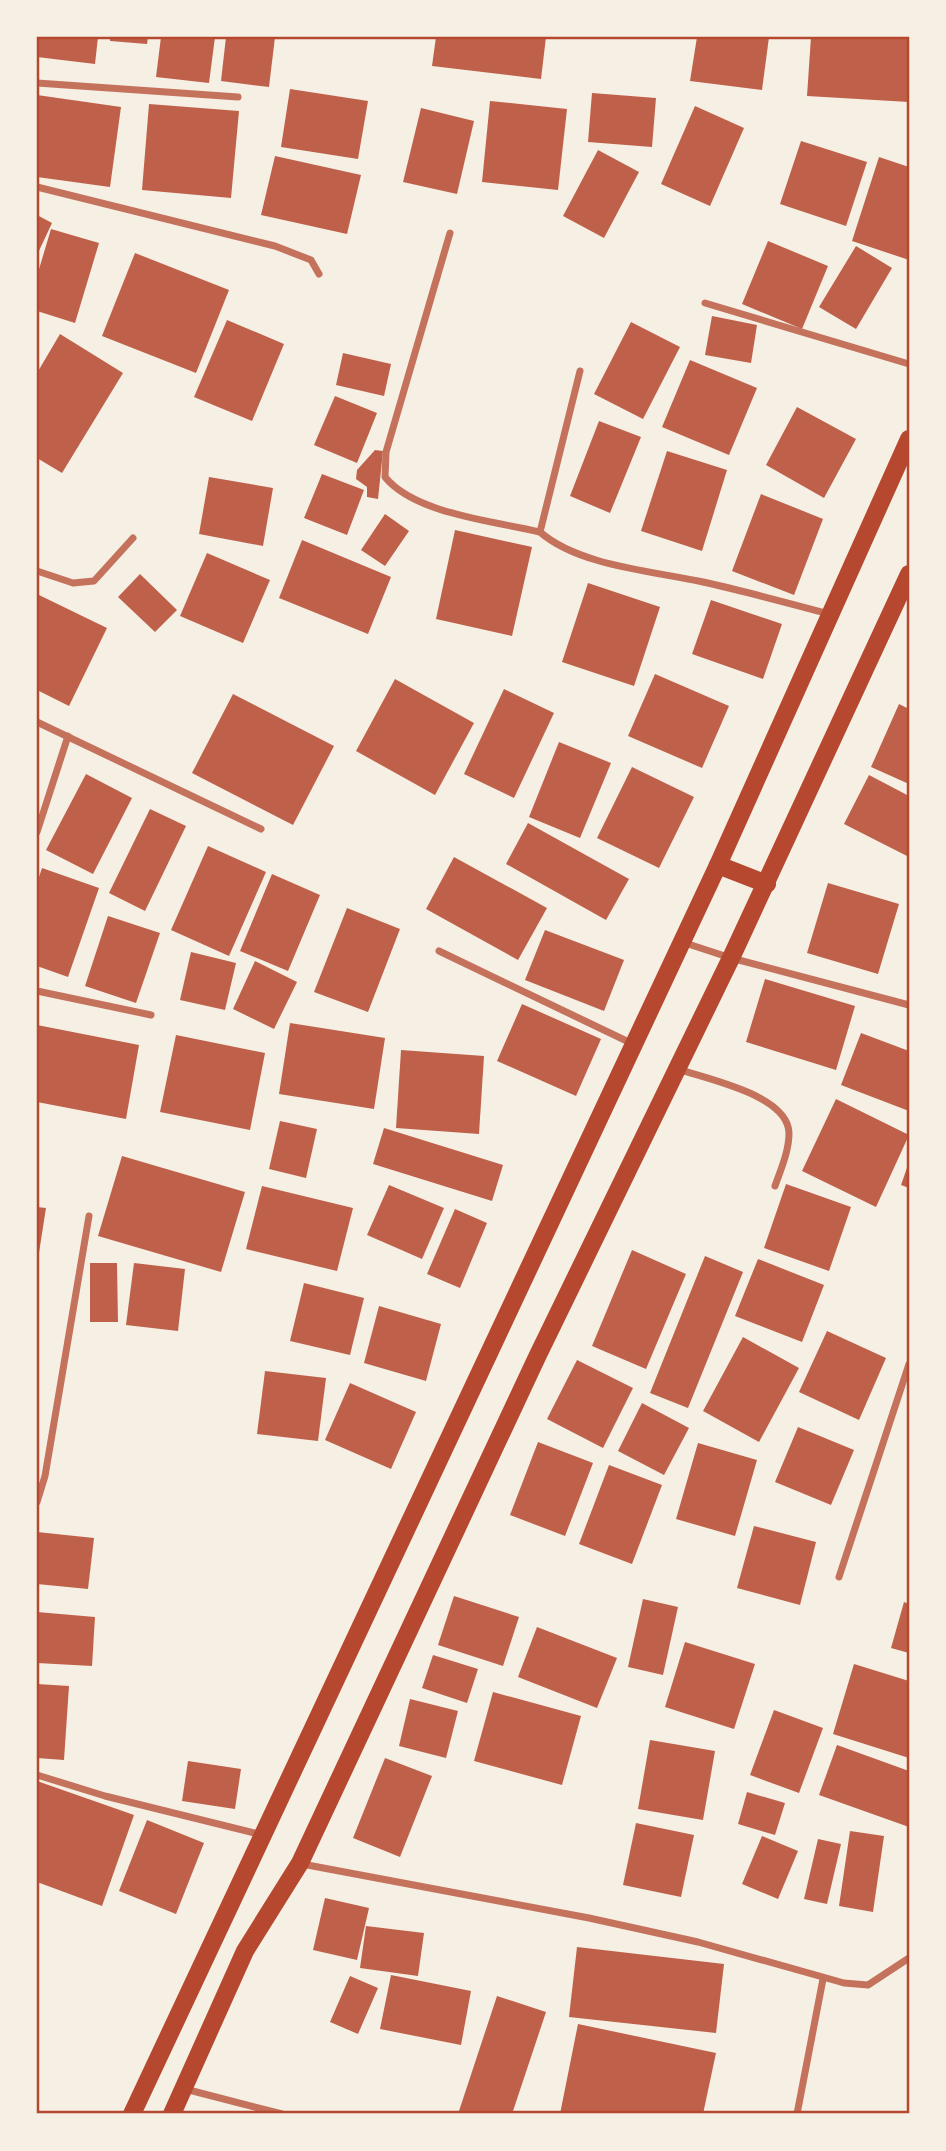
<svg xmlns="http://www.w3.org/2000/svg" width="946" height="2151" font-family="Ubuntu,sans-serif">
<rect width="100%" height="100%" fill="#f6efe4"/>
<g fill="#bf614a">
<path d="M37,37H98L95,64L37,57Z"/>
<path d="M110,37H148L147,44L110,41Z"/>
<path d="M161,37H215L209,83L156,77Z"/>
<path d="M226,37H275L269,87L221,81Z"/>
<path d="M436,37H546L541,79L432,66Z"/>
<path d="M697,37H769L762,90L690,81Z"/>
<path d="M811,37H909V102L807,96Z"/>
<path d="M290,89L368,101L358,159L281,147Z"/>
<path d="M592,93L656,98L652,147L588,142Z"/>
<path d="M37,95L121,107L110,187L37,177Z"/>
<path d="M490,101L567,109L558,190L482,182Z"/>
<path d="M149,104L239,111L231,198L142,190Z"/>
<path d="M695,106L744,128L710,206L661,184Z"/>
<path d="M421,108L474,121L457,194L403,182Z"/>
<path d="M801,141L867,162L846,226L780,204Z"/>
<path d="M598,150L639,172L604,238L563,216Z"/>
<path d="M275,156L361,175L347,234L261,215Z"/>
<path d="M879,157L909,167V260L852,241Z"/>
<path d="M37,215L52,223L37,255Z"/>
<path d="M51,229L99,243L75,323L37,311V276Z"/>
<path d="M768,241L828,266L802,329L742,304Z"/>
<path d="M856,246L892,268L856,329L819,307Z"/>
<path d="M135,253L229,290L196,373L102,336Z"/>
<path d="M712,316L757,325L751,363L705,355Z"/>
<path d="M227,320L284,344L252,421L194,397Z"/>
<path d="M631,322L680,347L643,419L594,394Z"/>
<path d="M60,334L123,373L62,473L37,458V373Z"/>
<path d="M343,353L391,364L384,396L336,385Z"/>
<path d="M690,360L757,388L729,455L662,427Z"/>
<path d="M335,396L377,413L357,463L314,445Z"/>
<path d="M797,407L856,439L824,498L766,465Z"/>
<path d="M599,421L641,437L610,513L570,496Z"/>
<path d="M375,450L383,451L378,499L367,497V487L356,479L357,470Z"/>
<path d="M667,451L727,470L702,551L641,531Z"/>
<path d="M322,474L364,490L347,535L304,518Z"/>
<path d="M209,477L273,488L263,546L199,534Z"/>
<path d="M761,494L823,519L794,595L732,571Z"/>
<path d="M385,514L409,531L385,566L361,550Z"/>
<path d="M455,530L532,547L512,636L436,619Z"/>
<path d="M302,540L391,577L368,634L279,598Z"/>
<path d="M207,553L270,580L243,643L180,616Z"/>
<path d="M140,574L177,610L155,632L118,597Z"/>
<path d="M588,583L660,607L634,686L562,662Z"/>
<path d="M39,595L107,628L69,706L37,690V601Z"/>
<path d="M711,600L782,624L763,679L692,654Z"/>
<path d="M655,674L729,706L702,768L628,736Z"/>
<path d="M395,679L474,723L435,795L356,751Z"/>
<path d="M504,689L554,713L514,798L464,774Z"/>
<path d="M233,694L334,746L293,825L192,773Z"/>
<path d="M899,704L909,709V784L871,767Z"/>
<path d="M559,742L611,763L580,838L529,817Z"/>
<path d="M632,767L694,797L659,868L597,838Z"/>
<path d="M86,774L132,798L93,874L46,850Z"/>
<path d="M869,775L909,796V857L844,824Z"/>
<path d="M150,809L186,826L145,911L109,893Z"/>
<path d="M528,823L629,879L606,920L506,864Z"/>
<path d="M208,846L266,872L229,956L171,930Z"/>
<path d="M454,857L547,908L518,960L426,909Z"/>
<path d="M42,868L99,888L68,977L37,966V883Z"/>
<path d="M272,874L320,895L288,971L240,951Z"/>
<path d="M828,883L899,904L878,974L807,953Z"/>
<path d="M347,908L400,929L368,1012L314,992Z"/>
<path d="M108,916L160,933L136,1003L85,986Z"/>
<path d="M545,930L624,960L604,1011L525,980Z"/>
<path d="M191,952L236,963L225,1010L180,1000Z"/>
<path d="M255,961L297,982L274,1029L233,1009Z"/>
<path d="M765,979L855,1006L836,1070L746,1042Z"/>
<path d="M522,1004L601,1039L576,1096L497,1061Z"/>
<path d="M290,1023L385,1038L374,1109L279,1094Z"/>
<path d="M37,1025L139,1045L126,1119L37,1102Z"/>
<path d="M861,1033L909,1051V1111L841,1085Z"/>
<path d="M176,1035L265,1053L250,1130L160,1112Z"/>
<path d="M401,1050L484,1056L479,1134L396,1128Z"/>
<path d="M836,1099L909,1135L876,1207L802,1171Z"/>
<path d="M280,1121L317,1129L306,1178L269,1169Z"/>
<path d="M384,1128L503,1165L492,1201L373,1164Z"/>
<path d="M122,1156L245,1192L221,1272L98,1236Z"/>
<path d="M909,1162V1188L901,1185Z"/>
<path d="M786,1184L851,1207L829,1271L764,1248Z"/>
<path d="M389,1185L444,1208L422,1259L367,1235Z"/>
<path d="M262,1186L353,1208L337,1271L246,1249Z"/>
<path d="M37,1207L46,1208L38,1259H37Z"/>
<path d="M455,1209L487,1223L460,1288L427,1274Z"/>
<path d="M632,1250L686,1274L646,1369L592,1346Z"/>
<path d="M705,1256L743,1272L688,1408L650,1393Z"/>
<path d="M758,1259L824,1285L802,1342L735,1316Z"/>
<path d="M90,1263H117L118,1322H90Z"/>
<path d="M134,1263L185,1269L178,1331L126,1325Z"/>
<path d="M304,1283L364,1298L350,1355L290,1341Z"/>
<path d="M379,1306L441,1324L426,1381L364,1363Z"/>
<path d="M827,1331L886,1358L859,1420L799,1392Z"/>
<path d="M743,1337L799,1368L759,1442L703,1411Z"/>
<path d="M577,1360L633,1388L603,1448L547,1419Z"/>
<path d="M265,1371L326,1378L318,1441L257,1434Z"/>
<path d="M350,1383L416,1412L391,1469L325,1440Z"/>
<path d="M642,1403L689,1428L664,1475L618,1451Z"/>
<path d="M798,1427L854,1450L831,1505L775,1482Z"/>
<path d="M538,1442L593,1463L565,1536L510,1515Z"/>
<path d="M698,1443L757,1460L735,1536L676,1519Z"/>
<path d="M609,1465L662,1485L632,1564L579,1544Z"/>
<path d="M754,1526L816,1542L800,1605L737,1588Z"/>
<path d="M37,1532L94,1538L88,1589L37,1584Z"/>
<path d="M454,1596L519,1617L503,1666L438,1645Z"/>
<path d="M643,1599L678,1607L663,1675L628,1667Z"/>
<path d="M904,1602L909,1604V1653L891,1648Z"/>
<path d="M37,1612L95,1617L92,1666L37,1663Z"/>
<path d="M537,1627L617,1658L597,1708L518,1677Z"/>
<path d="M685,1642L755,1664L734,1729L665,1707Z"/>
<path d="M433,1655L478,1669L467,1703L422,1688Z"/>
<path d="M854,1664L909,1681V1758L833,1734Z"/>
<path d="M37,1684L69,1686L64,1760L37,1758Z"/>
<path d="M493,1692L581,1716L562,1785L474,1761Z"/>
<path d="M410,1699L458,1711L446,1758L399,1746Z"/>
<path d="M774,1710L823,1728L799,1793L750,1775Z"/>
<path d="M650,1740L715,1751L703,1820L638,1809Z"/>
<path d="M837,1745L909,1771V1827L819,1795Z"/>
<path d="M385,1758L432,1776L400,1857L353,1838Z"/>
<path d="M188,1761L241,1769L235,1809L182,1801Z"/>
<path d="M37,1781L134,1815L102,1906L37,1882Z"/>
<path d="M747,1792L785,1803L775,1835L738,1824Z"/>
<path d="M147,1820L204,1843L176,1914L119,1891Z"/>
<path d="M636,1823L694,1835L681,1897L623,1885Z"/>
<path d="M850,1831L884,1836L873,1912L839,1906Z"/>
<path d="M762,1836L798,1851L778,1899L742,1884Z"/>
<path d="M818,1839L841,1844L827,1904L804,1899Z"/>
<path d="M325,1898L369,1908L357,1960L313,1950Z"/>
<path d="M366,1926L424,1933L418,1976L360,1968Z"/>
<path d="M577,1947L724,1964L716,2033L569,2017Z"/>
<path d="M391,1975L471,1991L461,2045L380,2029Z"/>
<path d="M350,1976L378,1988L358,2034L330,2022Z"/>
<path d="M497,1996L546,2012L512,2114H458Z"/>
<path d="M578,2024L716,2053L703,2114H560Z"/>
</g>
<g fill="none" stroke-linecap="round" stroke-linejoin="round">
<g stroke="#c5725c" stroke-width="7">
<path d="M37,83L238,97"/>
<path d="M37,187L275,246L311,260L319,274"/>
<path d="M450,233L386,452L385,477C415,514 494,521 540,532C579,566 653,571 703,582C745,591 787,603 829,614"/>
<path d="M705,303L909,364"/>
<path d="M540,532L580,371"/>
<path d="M37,571L73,583L94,581L133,538"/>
<path d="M37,722L261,829"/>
<path d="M37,832L68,736"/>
<path d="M682,942L731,958L909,1005"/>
<path d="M439,951L633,1044"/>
<path d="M37,991L151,1015"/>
<path d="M678,1069C709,1080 788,1095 789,1133C789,1151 781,1169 775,1186"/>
<path d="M37,1502L45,1476L89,1216"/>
<path d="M839,1577L909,1364"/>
<path d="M37,1775L105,1796L263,1835"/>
<path d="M302,1864L589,1918L698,1942L844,1983L868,1985L909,1958"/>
<path d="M185,2089L282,2114"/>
<path d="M797,2114L823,1979"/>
</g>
<g stroke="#b5482f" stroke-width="18">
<path d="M718,865L767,884"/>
<path d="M132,2114L718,865L909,439"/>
<path d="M172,2114L245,1951L300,1863L537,1357L731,958L909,574"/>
</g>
</g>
<rect width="946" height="2151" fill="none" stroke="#f6efe4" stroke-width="77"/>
<rect x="38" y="38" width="870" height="2074" fill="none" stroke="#b5482f" stroke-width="2.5"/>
</svg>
